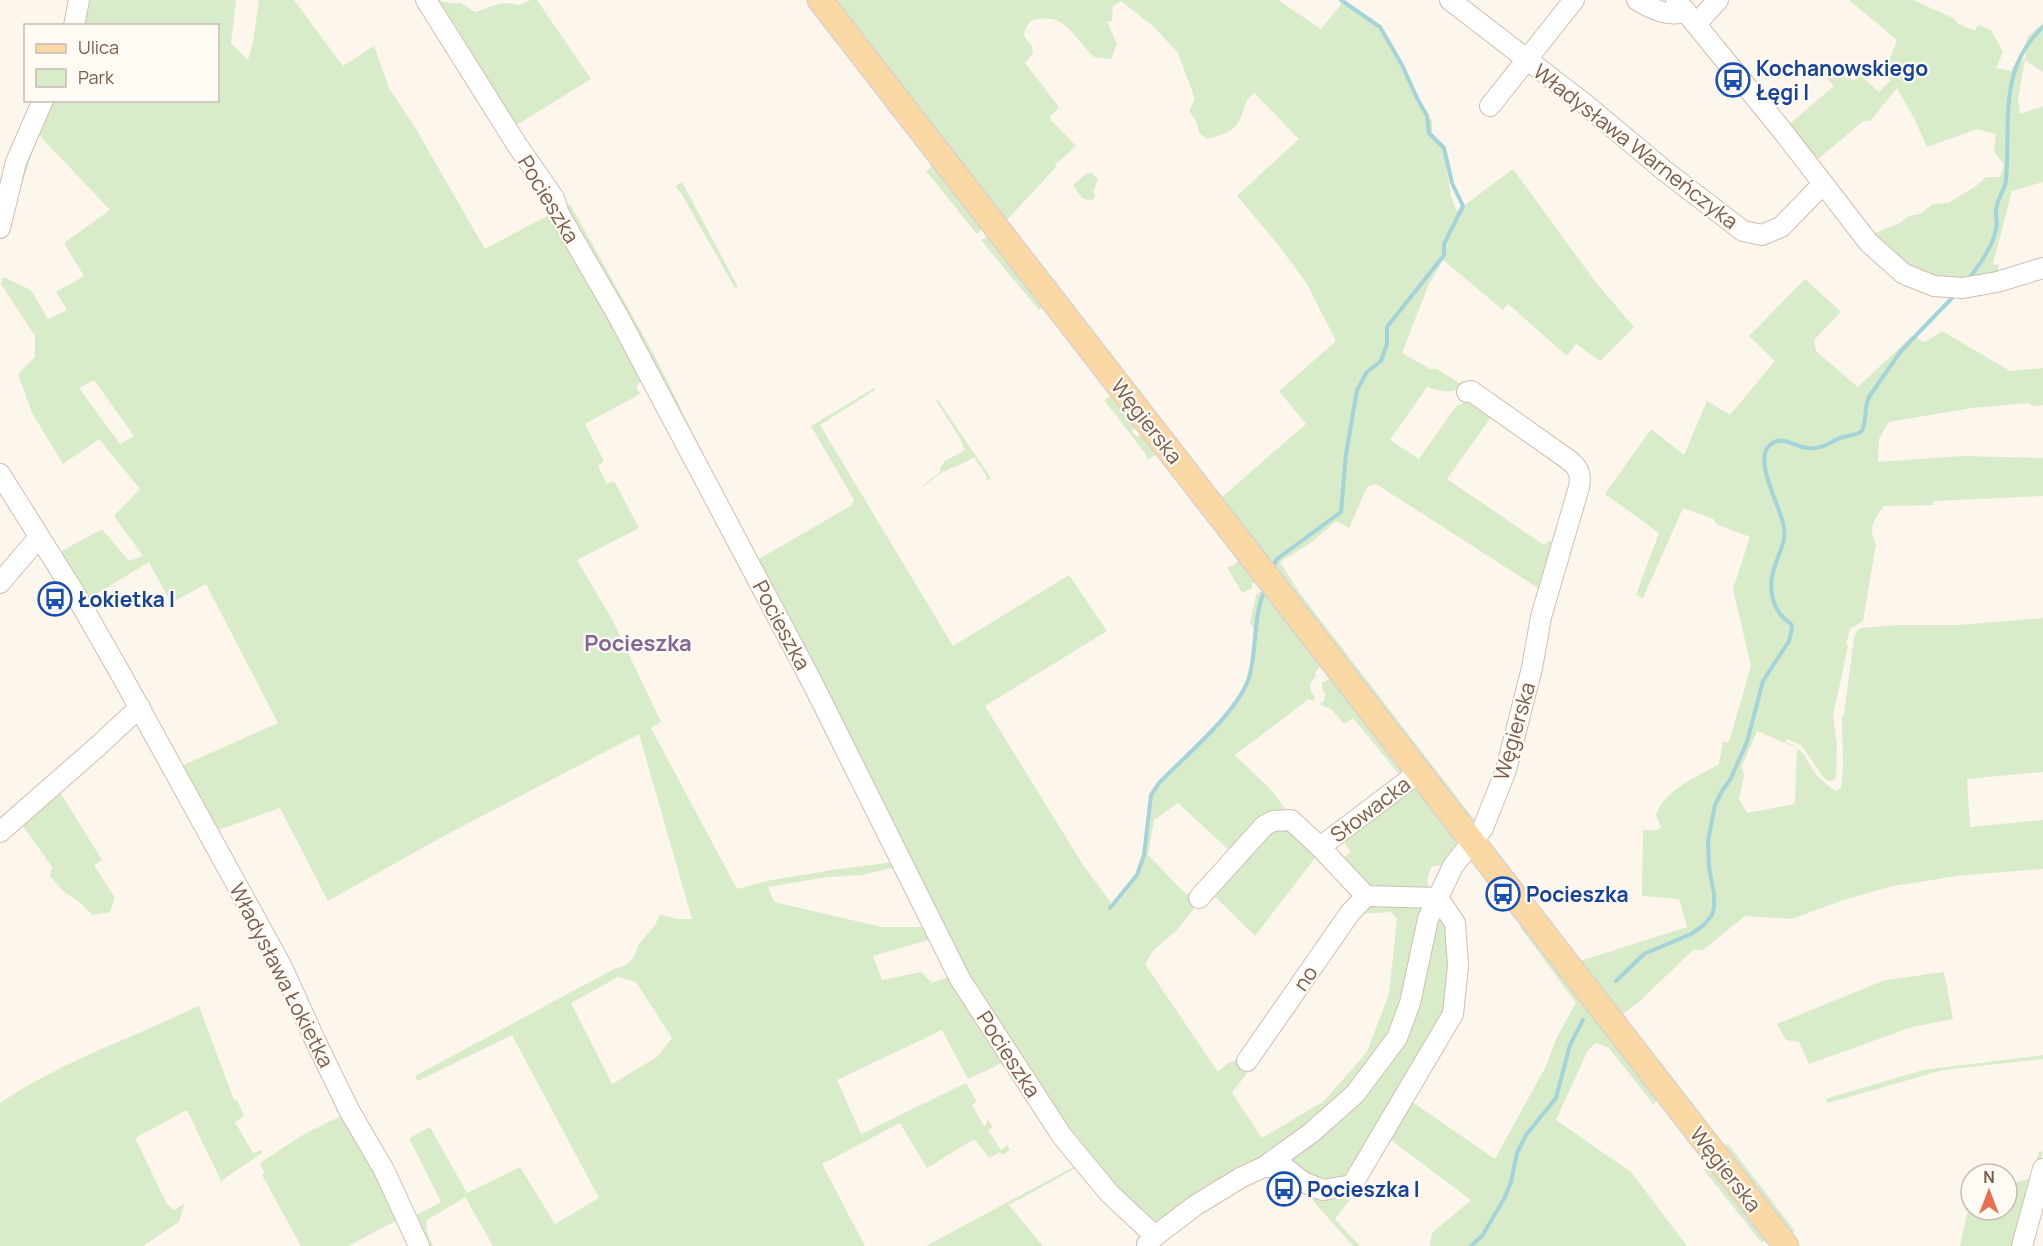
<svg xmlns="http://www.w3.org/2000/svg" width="2043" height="1246" font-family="Manrope,sans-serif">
<rect width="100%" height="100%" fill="#fdf6ec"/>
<g fill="#d8ecc9" fill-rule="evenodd">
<path d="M84,0H236L231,43L248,60L253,42L259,0H294L343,66L374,46L389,88L416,129L485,249L556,211L642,379L636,387L640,394L585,424L604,461L598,466L607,484L614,481L639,528L577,560L613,621L661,722L651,728L737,889L771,880L839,869L895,862L899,872L891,868L863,875L827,877L768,887L774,902L882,927H928L935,938L873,956L882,980L921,972L932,983L955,974L1009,1065L1000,1064L968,1079L942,1030L837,1080L861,1134L966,1083L977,1102L972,1105L984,1126L987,1124V1118L993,1127L988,1130L1001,1150L1007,1145L1010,1150L1002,1155L1000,1152L989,1158L974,1139L927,1168L900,1123L822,1164L865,1246H493L465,1197L426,1221L427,1232L433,1246H422L411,1218L441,1202L409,1138L430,1127L467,1193L520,1167L555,1224L599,1198L512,1035L418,1081L415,1076L614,969L626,965L633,958L639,944L655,925L660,914L676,919H692L639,734L442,837L328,901L280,808L213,832L177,768L278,723L206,584L171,603L149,562L85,601L56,554L102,529L129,561L143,556L114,516L140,489L99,439L63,464L32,413L18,374L35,357V336L1,284L3,277L31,290L48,319L67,310L56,292L84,276L64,243L110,210L38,134L17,201L12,196L46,101L218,100V26L77,25ZM94,380L134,436L120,444L79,388ZM618,977L636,982L672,1038L657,1057L612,1084L571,1003Z"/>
<path d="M431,0C442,0 451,5 461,3L475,12C493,7 498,0 518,5L531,0H537L591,79L515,126L454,23L445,11L437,7Z"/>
<path d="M837,0H1278L1321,29L1343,2L1380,27L1389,47L1402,65L1421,109L1432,121V134L1443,144L1451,197L1457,211L1513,169L1594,280L1634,327L1600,361L1576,344L1567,356L1515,310L1508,304L1503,310L1443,260L1428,286L1402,353L1430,369H1437L1464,386C1452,395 1440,391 1427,387L1390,440L1419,459L1456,406L1466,402L1464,394L1494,413L1447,479L1544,545L1550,540L1554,544L1541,590L1376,484L1367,487L1349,528L1336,521L1312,542L1280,562L1299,592L1479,826L1476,828L1221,498L1306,424L1279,391L1336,341L1307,284L1276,242L1237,196L1299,139L1254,93C1243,101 1245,112 1238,123C1232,133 1219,135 1208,139L1199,133L1197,123L1189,111L1195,99L1178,53L1154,27L1121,1L1113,6L1112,21H1107L1117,44L1111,59L1094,57C1077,41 1065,13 1038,19C1028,20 1025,28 1024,36L1032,46L1033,53L1025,63L1059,107L1049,118L1076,146L1055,165L1056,167L1006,221Z"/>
<path d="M1849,0H1913L1955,19L1957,23L1975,31L1978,25L1991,30L2003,52L1996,68L2011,71L2018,58L2025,59L2027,37L2043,23V72L2025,60L2018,98L2020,114L2043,106V182L2012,191L1993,264L1999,265L1997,273L1951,281L1915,272L1870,235L1900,223L1909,216L1920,214L1933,204L1948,203L1976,186L1986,177H2000L2004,165L1994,151L1996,134L1977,129L1927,147L1915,120L1897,88L1870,121H1863L1817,160L1786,127L1834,86L1820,70L1830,63L1846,78L1855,80L1860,75L1879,92L1891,80L1885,73L1897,40Z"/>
<path d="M933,162L984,228L977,234L926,171L931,168L930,165Z"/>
<path d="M1087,173H1092L1098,180L1093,191L1095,196L1091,201L1082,198L1073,185Z"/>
<path d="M682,182L738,287L735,288L681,193L675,186Z"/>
<path d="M570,204L657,360L733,515L759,559L852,505L854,500L811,426L874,388L875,390L820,425L953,646L1069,575L1107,631L985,706L1083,865L1112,904L1136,874L1144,854L1150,795L1158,782L1233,707L1243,691L1249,673L1254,629L1250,623L1256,595L1266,588L1320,661V666L1315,673L1316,676L1310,684L1311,692L1315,697L1313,701L1309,699L1235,755L1272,791L1286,810L1280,811L1231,852L1178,803L1154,820L1148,855L1187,895L1189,893L1200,901L1177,930L1153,951L1145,964L1218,1072L1228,1063L1238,1059L1287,991L1253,1065L1232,1093L1262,1138L1324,1101L1367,1052L1389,994L1397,919L1391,912L1359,914L1367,905L1440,902L1453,958L1444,1016L1353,1172L1342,1181L1329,1184L1278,1159L1161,1224L1150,1225L1078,1146L964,977L563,207Z"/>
<path d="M992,234L1046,305L1039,310L981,240Z"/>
<path d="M1805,279L1841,312L1814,340L1816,351L1858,387L1912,336L1925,342L1942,331L2010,371L2043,368V405L2033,406L2028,403L1972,408L1889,422L1879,439L1878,462L1963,456L2043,458V496L1933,501V505L1884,506C1875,518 1867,529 1876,544L1863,621L1850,629L1846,644L1848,646L1833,716L1837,743L1836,778L1830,782L1824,778L1801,745L1787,739L1786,742C1806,751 1804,758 1816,774C1822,781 1828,785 1835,791L1841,788L1843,769L1842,717L1844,714L1854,638L1857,631L1861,628L1899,625H1957L2043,618V772L1967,779L1970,827L2043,820V869L1964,875L1893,886L1843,900L1792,919L1745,916L1703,950H1693L1641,1000L1622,1015L1580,961L1687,927L1679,899L1642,896L1643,830H1657L1661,827L1656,815C1664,790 1697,777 1719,764L1723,742H1729L1751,666L1733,589L1750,537L1716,524L1714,519L1683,508L1643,598L1636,595L1659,533L1605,494L1651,429L1684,455L1707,401L1730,415L1775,361L1749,336ZM1757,731L1797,748L1795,804L1747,813L1739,799L1744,776L1742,766Z"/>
<path d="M1115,393L1138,426L1132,431L1137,437L1145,431L1158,453L1146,461L1147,456L1104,400Z"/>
<path d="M938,400L991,478L986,481L987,477L974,457C964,464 954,466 943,472C934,476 929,485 920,488L941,471L940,468L945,461L965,450L961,440L936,401Z"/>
<path d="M1240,560L1259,579L1252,584V588L1242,593L1227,567L1234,565Z"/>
<path d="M1330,679L1335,680L1410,774L1403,779L1353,718L1344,724L1331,709L1319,704L1324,701L1325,693L1322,689V683Z"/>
<path d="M1415,782L1462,841L1458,860L1432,867C1427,876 1426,881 1430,891L1378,893L1337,863L1351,852L1340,837Z"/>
<path d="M58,789L102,860L94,865L115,898L110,912L93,915L77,900L64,892L50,876L52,867L21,823Z"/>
<path d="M1281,823L1351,889L1315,858L1255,936L1209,891L1255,839Z"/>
<path d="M1526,923L1662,1098L1653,1104L1609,1048L1596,1043L1588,1050L1556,1120L1631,1172L1687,1246H1430L1432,1233L1471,1200L1387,1137L1408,1099L1495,1159L1546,1066L1557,1037L1576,1003L1520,927Z"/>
<path d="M1944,972L1953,1019L1912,1027L1809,1064L1799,1042L1786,1040L1777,1024L1885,980Z"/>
<path d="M199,1006L234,1100H237L244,1116L235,1122L253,1153L261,1150L262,1153L221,1181L187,1110L135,1138L167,1204L174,1210L184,1204L179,1222L143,1246H0V1103C62,1061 132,1038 199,1006Z"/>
<path d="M2043,1055V1059L1943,1070L1828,1103L1825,1099L1923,1070Z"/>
<path d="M341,1116L345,1117L401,1218L348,1246H301L262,1175L264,1172L260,1163L301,1136Z"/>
<path d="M1728,1144L1795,1231L1790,1233L1724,1147Z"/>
<path d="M2039,1151L2043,1152L2018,1246H1960L1971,1196V1210H2007V1184L2032,1178Z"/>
<path d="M1713,1164L1769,1238L1762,1243L1704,1170Z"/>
<path d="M1075,1166L1084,1168L1130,1219L1144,1232L1145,1238L1138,1246L1143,1235L1089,1176L1080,1168H1076L1009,1205L1043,1246H926Z"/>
<path d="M1298,1184C1324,1199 1331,1203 1359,1188L1335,1219L1360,1246H1353Z"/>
</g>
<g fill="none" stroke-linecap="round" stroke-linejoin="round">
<g stroke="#a5d3da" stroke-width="4">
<path d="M1970,277C1981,263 1993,246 1996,229C1998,223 1995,216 1996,210C1997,199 2005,190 2006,180C2011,125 1997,69 2043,27"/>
<path d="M1273,567L1277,559L1341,512L1346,454L1357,390L1367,372L1381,361L1387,344V327L1444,255V244L1463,206L1452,183L1444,148L1429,133L1427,116L1417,98L1402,65L1380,27L1341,0"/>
<path d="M1110,908L1137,875L1144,855L1151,795L1159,783C1185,756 1241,710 1250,674C1257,647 1253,618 1264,592"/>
<path d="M1616,981L1644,954L1691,934L1704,925L1712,915L1714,908V894L1709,867L1708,841L1715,805L1722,791L1730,780L1747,742L1763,681L1789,641L1792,629L1791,624C1770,610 1767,585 1776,563C1780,550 1786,542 1784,528C1782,508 1752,461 1770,445C1782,434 1795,447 1808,448C1822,450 1831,441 1843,437C1849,436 1855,435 1861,432C1868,421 1863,409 1869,397L1901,351L1952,298"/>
<path d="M1471,1246L1482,1236L1504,1199L1511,1182L1517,1153L1526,1135L1556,1098L1570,1045L1583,1020"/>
</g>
<g stroke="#d1beb0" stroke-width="22">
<g id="minor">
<path d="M426,0L517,145L554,198L559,214L617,314L813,684L960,979L1062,1136L1110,1194L1155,1236"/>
<path d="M1450,0L1586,105L1665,171L1743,231L1762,235L1781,227L1822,185"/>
<path d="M1637,0C1652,9 1669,18 1686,11"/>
<path d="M1676,0L1781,129L1869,243L1904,274L1934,286L1963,288L1997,282L2043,268"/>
<path d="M1696,24L1718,0"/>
<path d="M74,26L79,0"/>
<path d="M1490,106L1574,0"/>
<path d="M0,228L16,162L43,100"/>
<path d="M0,474L74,592L123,678L282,967L315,1040L349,1110L384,1170L419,1246"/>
<path d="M0,583L39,537"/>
<path d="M1418,773L1320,847L1366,896L1438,898"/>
<path d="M0,832L97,747L140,707"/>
<path d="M1199,898L1264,826L1273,821L1291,820L1320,847"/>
<path d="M1247,1061L1350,913L1366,896"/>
<path d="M1264,1167H1284L1303,1182L1323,1190L1352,1185L1453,1014L1458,966L1455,923L1438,898"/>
<path d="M1147,1244L1155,1236L1196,1205L1242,1177L1264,1167L1311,1133L1355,1094L1397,1038L1410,1003L1428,919L1453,866L1483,828L1506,770L1532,668L1541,617L1579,487C1582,472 1577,466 1566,458L1471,391L1467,392"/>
<path d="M2022,1246L2043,1169"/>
</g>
</g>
<g stroke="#dad1cd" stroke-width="27">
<path id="major" d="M820,0L1786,1246"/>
</g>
<use href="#minor" stroke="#fff" stroke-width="20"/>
<use href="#major" stroke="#fbd9a5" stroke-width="24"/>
</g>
<defs>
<g id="bus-ring" transform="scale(1.725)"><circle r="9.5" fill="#fffaf3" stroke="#1a4fb4" stroke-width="1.5"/><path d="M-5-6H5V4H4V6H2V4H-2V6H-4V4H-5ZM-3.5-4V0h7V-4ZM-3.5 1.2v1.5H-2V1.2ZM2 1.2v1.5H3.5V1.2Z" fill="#1a4fb4"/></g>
</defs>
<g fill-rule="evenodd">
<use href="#bus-ring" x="1733" y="80"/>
<use href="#bus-ring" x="55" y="599"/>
<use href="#bus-ring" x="1503" y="894"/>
<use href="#bus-ring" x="1284" y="1189"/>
</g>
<g text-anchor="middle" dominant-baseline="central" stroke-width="4.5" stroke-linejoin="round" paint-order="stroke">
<g font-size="21" font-weight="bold" fill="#164399" stroke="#fffaf3" text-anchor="start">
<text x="1756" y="68">Kochanowskiego<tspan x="1756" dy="24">Łęgi I</tspan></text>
<text x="78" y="599">Łokietka I</text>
<text x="1526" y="894">Pocieszka</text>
<text x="1307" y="1189">Pocieszka I</text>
</g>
<g font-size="21" fill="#7a5c4d" stroke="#fffaf3">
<text transform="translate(1636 146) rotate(38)">Władysława Warneńczyka</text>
<text transform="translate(549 199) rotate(59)">Pocieszka</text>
<text transform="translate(1147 421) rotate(52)">Węgierska</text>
<text transform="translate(782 625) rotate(62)">Pocieszka</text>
<text transform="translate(1514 731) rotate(-74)">Węgierska</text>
<text transform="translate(1370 809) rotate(-37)">Słowacka</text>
<text transform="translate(282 975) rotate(63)">Władysława Łokietka</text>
<text transform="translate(1305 978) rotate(-55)">no</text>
<text transform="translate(1009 1054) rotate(57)">Pocieszka</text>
<text transform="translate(1726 1169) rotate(52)">Węgierska</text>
</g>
<g font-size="22" font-weight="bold" fill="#846695" stroke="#fffaf3">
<text x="638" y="643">Pocieszka</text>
</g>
</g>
<rect x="24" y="24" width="195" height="78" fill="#fffaf3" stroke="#cabbb1" stroke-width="1.5"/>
<rect x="36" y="44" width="30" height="9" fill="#fbd9a5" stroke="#cabbb1" stroke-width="1.5"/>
<text x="78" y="54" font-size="18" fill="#7a5c4d">Ulica</text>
<rect x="36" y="69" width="30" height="18" fill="#d8ecc9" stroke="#cabbb1" stroke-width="1.5"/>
<text x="78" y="84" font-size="18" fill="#7a5c4d">Park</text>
<g transform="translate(1989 1192)"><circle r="28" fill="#fffaf3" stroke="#cabbb1" stroke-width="1.5"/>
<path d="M0-4.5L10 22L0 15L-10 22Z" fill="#e76f51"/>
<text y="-9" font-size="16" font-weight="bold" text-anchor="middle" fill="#7a5c4d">N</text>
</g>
</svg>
